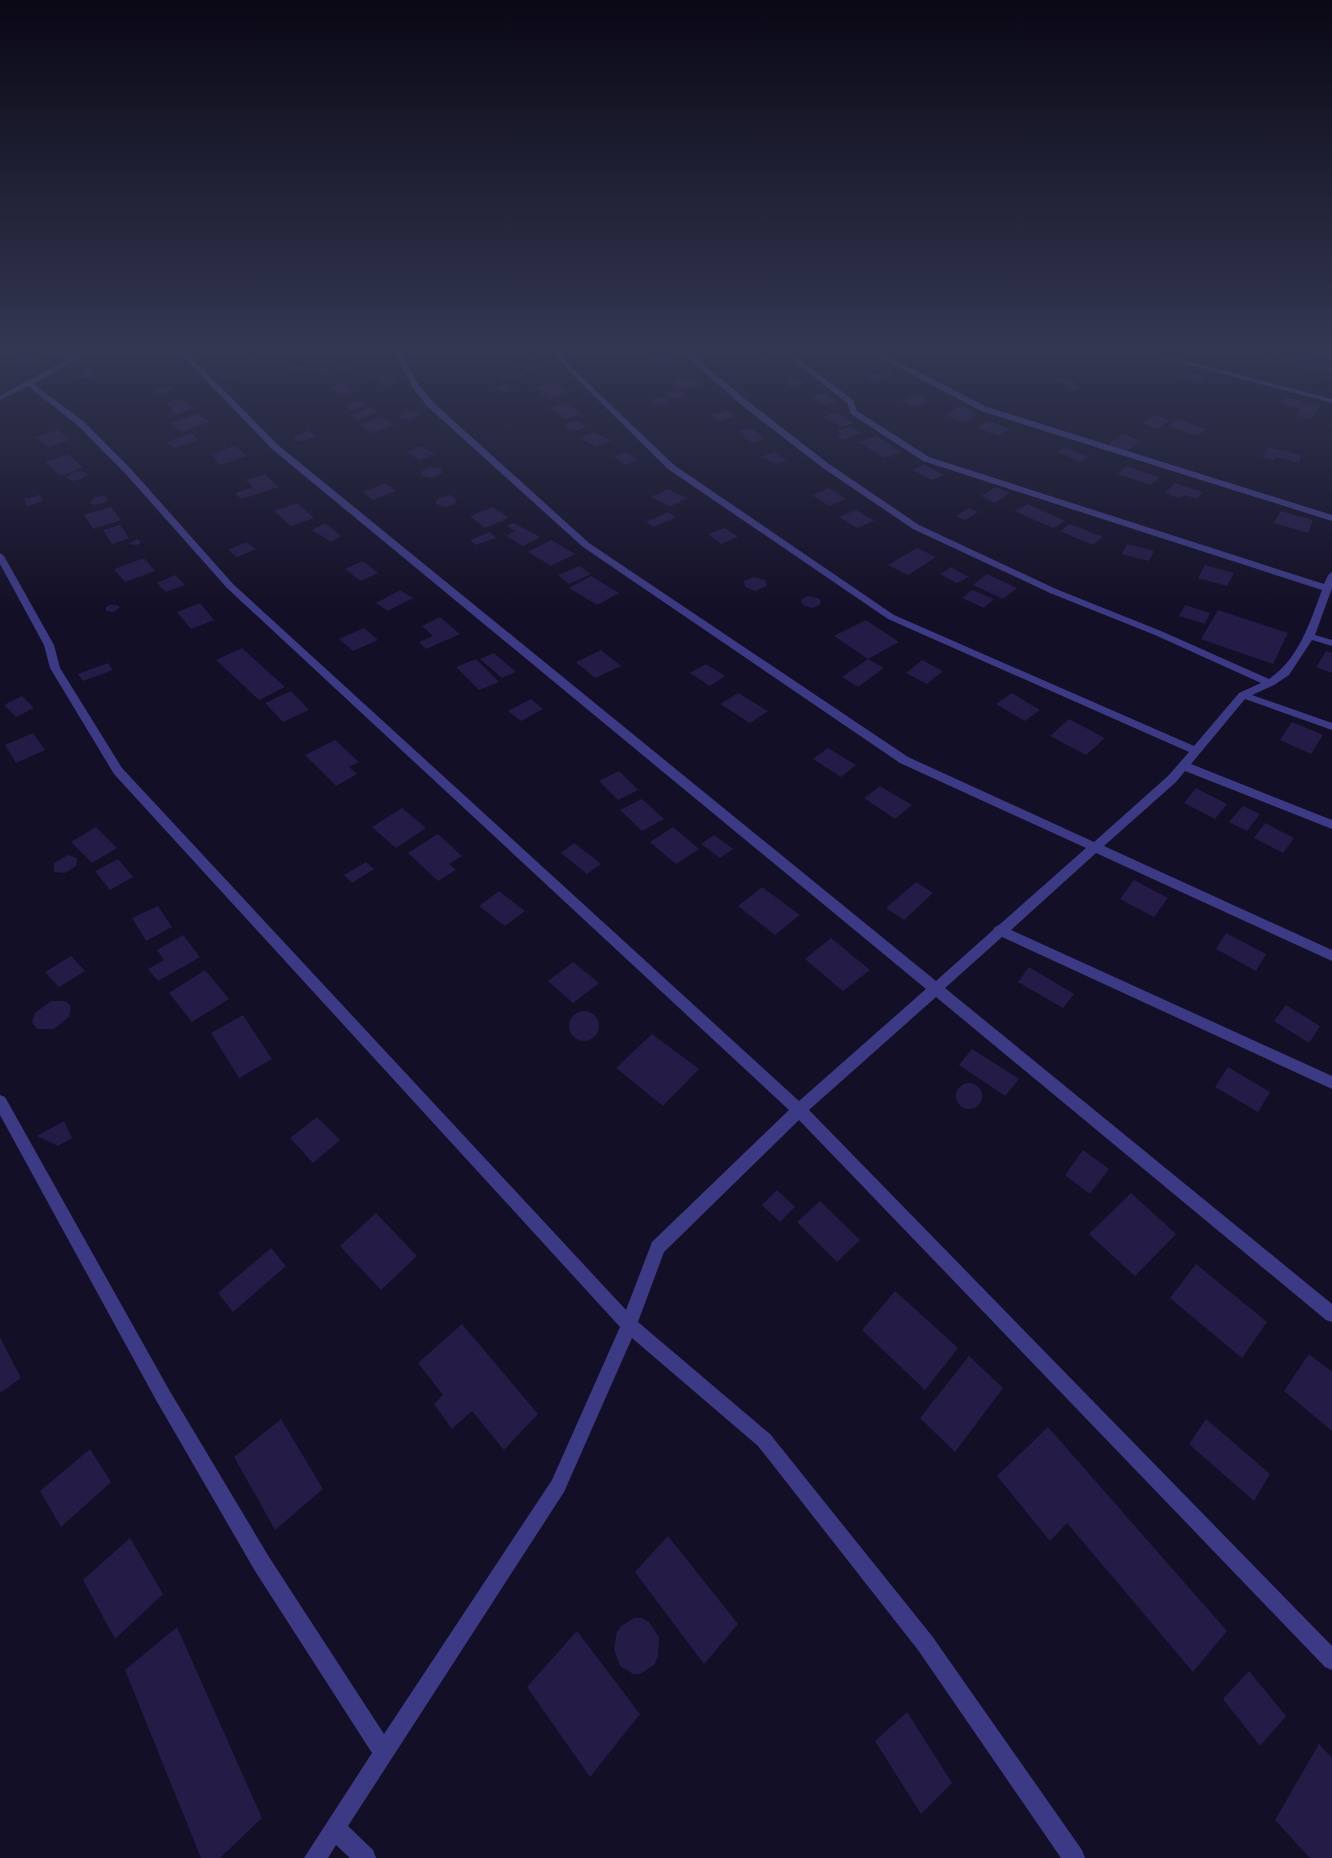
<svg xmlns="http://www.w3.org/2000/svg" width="1332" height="1858" font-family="'Work Sans',sans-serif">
<rect width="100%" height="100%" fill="#130f26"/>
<g fill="#241b47">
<path d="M36,352L40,358L20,364L19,356Z"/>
<path d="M664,353L673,361L653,365L645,357Z"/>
<path d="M1289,355L1332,366V381L1325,380L1329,374L1283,363Z"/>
<path d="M533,359L543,365L526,370L516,364Z"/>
<path d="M342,363L350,370L341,373L334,366Z"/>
<path d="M304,366L309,369L304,374L293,375L288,372L292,367Z"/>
<path d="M90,367L100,374L87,378L74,377L69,373Z"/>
<path d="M324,367L335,373L327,376L315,371Z"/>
<path d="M230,371L237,376L225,381L218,374Z"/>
<path d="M883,371L893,376L875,383L864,377Z"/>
<path d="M1183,371L1208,378L1202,383L1177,375Z"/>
<path d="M522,372L525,375L502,381L499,378Z"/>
<path d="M386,374L397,381L384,385L373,378Z"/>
<path d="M691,377L701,385L678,390L669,381Z"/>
<path d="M795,377L804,383L792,387L782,380Z"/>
<path d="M1059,377L1077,382L1074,385L1079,387L1075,391L1065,388L1068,385L1054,381Z"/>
<path d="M552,382L569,392L550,399L533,388Z"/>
<path d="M343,383L354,390L341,394L331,388Z"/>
<path d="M506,384L514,390L503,393L495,388Z"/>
<path d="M168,385L175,389L160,394L153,391Z"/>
<path d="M678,390L686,395L673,399L665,394Z"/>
<path d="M822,393L837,401L825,405L810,397Z"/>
<path d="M916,394L929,400L914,407L901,401Z"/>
<path d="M660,397L667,398L668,402L659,405L651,401Z"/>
<path d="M1285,397L1320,406L1310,419L1296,415L1301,409L1280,403Z"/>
<path d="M176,400L177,402L183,400L194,408L175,415L171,412L172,407L167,403Z"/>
<path d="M361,401L367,405L351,411L345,406Z"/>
<path d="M565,403L582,414L565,419L549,408Z"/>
<path d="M960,406L978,414L964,422L945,415Z"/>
<path d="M370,407L378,412L358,420L350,415Z"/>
<path d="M727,410L735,416L719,421L711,415Z"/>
<path d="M409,411L418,413L419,416L410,420L399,418L401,414Z"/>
<path d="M835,412L854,423L843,427L823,417Z"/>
<path d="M198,414L210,422L181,432L169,423Z"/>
<path d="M1156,415L1170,421L1157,429L1142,423Z"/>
<path d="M381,417L393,425L372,433L360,425Z"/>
<path d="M1177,419L1206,429L1197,436L1168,426Z"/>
<path d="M579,421L585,426L580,430H571L565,427L569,422Z"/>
<path d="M988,421L1010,429L999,436L977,428Z"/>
<path d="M850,427L862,433L844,440L836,436L841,434L837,431Z"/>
<path d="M752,428L765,439L751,443L738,431Z"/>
<path d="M58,430L70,440L49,447L35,437Z"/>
<path d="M309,431L316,437L298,442L292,437Z"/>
<path d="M595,432L611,441L596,447L579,438Z"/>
<path d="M191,433L199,440L174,448L166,442Z"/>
<path d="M1123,434L1141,441L1127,451L1108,444Z"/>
<path d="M877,436L902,452L884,458L859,442Z"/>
<path d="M235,446L247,456L221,465L210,454Z"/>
<path d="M421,446L435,454L420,460L406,452Z"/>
<path d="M1065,447L1088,457L1079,462L1057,452Z"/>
<path d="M1267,447L1302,455L1299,463L1275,457L1274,460L1263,458Z"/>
<path d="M626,452L638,460L625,465L614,457Z"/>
<path d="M776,452L787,461L773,464L762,456Z"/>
<path d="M69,454L83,468L60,476L45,462Z"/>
<path d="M924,464L944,475L932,480L912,470Z"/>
<path d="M1126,466L1159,477L1151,485L1118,474Z"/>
<path d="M430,467L440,468L442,473L434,478L421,476L422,471Z"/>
<path d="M81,471L87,474L82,479L73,481L67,478L71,473Z"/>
<path d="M265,474L278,487L241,499L235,493L253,487L246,480Z"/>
<path d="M385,483L396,491L373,500L363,492Z"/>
<path d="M1175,483L1203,492L1197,499L1185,495L1179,498L1165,493Z"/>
<path d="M996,487L1010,493L995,503L981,496Z"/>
<path d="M829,488L846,499L829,506L812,495Z"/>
<path d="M668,489L687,498L670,507L651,497Z"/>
<path d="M40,495L43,501L27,506L24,499Z"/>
<path d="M449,495L457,499L455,504L445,507L436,504L437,499Z"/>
<path d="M104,496L108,499L104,503L95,505L89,503L95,497Z"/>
<path d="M297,503L314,518L291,526L274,511Z"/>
<path d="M1028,504L1065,521L1053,528L1015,511Z"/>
<path d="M111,507L121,520L93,529L84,515Z"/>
<path d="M493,507L509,518L485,528L470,516Z"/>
<path d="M969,508L978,512L965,520L956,516Z"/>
<path d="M856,510L874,521L857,528L839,517Z"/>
<path d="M1281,511L1313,520L1308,533L1274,523Z"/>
<path d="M668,512L676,517L654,527L646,522Z"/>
<path d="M325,523L341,536L331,542L312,530Z"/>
<path d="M514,523L540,537L523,546L506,536L515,531L507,526Z"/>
<path d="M1070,524L1103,537L1093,545L1060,531Z"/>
<path d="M120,525L129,538L112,544L103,530Z"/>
<path d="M725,528L738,537L721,544L708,534Z"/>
<path d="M490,532L496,538L476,545L470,540Z"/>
<path d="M137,539L141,542L138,545L128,544Z"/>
<path d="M551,540L575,554L551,566L528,552Z"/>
<path d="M246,542L256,549L237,557L228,550Z"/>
<path d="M1127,544L1154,551L1149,561L1122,554Z"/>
<path d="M917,548L936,557L908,575L888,565Z"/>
<path d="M144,558L155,571L125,582L114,569Z"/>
<path d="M363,561L378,573L361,581L345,569Z"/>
<path d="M1205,565L1234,573L1227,586L1198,578Z"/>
<path d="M579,566L591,574L569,584L558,575Z"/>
<path d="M951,567L969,577L957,583L940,574Z"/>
<path d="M987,574L1017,588L1003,599L973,585Z"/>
<path d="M175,575L185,585L166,592L157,583Z"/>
<path d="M591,576L619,593L597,605L569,588Z"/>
<path d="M754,577L765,580L767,586L755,591L745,587L744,581Z"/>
<path d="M400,590L413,598L388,611L376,603Z"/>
<path d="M972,590L994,599L984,608L962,598Z"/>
<path d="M808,596L818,598L821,601L820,605L812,608L803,605L801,600Z"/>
<path d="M200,603L214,620L191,629L177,612Z"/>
<path d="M110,605H117L120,607L114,612L106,611V607Z"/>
<path d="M1185,605L1210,613L1205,624L1179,616Z"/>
<path d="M1218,610L1288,633L1273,664L1201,639Z"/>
<path d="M440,617L460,634L426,649L419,642L433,636L422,626Z"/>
<path d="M866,620L899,642L868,659L834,636Z"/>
<path d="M364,628L378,640L353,651L339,639Z"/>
<path d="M242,648L285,687L259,700L216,660Z"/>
<path d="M601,650L621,666L595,678L576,662Z"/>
<path d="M1326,651L1332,653V673L1316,667Z"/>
<path d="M494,653L516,672L502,678L480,659Z"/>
<path d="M476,659L499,682L479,690L456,667Z"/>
<path d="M868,659L884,668L858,687L842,677Z"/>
<path d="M922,660L943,671L927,684L906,673Z"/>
<path d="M108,663L113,670L83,681L78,674Z"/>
<path d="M706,664L725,676L710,686L690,673Z"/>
<path d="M291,691L309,710L283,722L265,703Z"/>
<path d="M738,693L768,711L750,723L720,704Z"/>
<path d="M1012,693L1040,710L1025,721L996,704Z"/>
<path d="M22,696L34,708L16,717L4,705Z"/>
<path d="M531,699L543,709L521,721L508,711Z"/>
<path d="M1069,719L1105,738L1086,755L1050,736Z"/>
<path d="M1292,722L1323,735L1311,754L1280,740Z"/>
<path d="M33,733L45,750L16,763L5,745Z"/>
<path d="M335,740L359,762L349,767L357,774L336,786L305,755Z"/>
<path d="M828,748L856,765L841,777L813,759Z"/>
<path d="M619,771L638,790L618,800L599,781Z"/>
<path d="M880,786L912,805L895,819L864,798Z"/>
<path d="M1196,788L1227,804L1215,819L1184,803Z"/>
<path d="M642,799L664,819L642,831L620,810Z"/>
<path d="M1243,806L1260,814L1247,831L1229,822Z"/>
<path d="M402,808L426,828L396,848L372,827Z"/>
<path d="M1265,823L1294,838L1283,853L1254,838Z"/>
<path d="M96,827L117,848L92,863L71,842Z"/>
<path d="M673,827L699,849L676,864L650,842Z"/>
<path d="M438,834L462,856L449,864L456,870L438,881L408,853Z"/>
<path d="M714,835L733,849L720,858L701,844Z"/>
<path d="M574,843L601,864L587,874L561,853Z"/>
<path d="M68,855L77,858L76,866L65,873L54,872V863Z"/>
<path d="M118,859L133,877L110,890L95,871Z"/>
<path d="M366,862L374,869L352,883L344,875Z"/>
<path d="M1134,880L1168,898L1154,917L1120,899Z"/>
<path d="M916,882L933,893L904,920L886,908Z"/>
<path d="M762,887L800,915L775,935L738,906Z"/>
<path d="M499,891L525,911L505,926L479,906Z"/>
<path d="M158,906L172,927L146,941L132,918Z"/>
<path d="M1226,933L1266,954L1256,971L1216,949Z"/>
<path d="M183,935L200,957L158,981L148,969L164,960L157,950Z"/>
<path d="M831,938L870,970L843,991L805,959Z"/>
<path d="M71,956L85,971L59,987L45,972Z"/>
<path d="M573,962L599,983L573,1003L548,981Z"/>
<path d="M1029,967L1074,994L1063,1008L1018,982Z"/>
<path d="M205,970L229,999L192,1022L169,993Z"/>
<path d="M51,1001H64L68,1003L71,1007L69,1017L54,1029H37L32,1022L35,1013Z"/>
<path d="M1286,1005L1320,1026L1309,1043L1274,1021Z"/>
<circle cx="584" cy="1026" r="15"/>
<path d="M243,1015L272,1059L239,1078L211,1033Z"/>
<path d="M652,1034L699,1069L663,1106L616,1068Z"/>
<path d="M972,1049L1019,1079L1005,1096L959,1065Z"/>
<path d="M1228,1067L1270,1092L1258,1112L1215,1087Z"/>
<circle cx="969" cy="1096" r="13"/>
<path d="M317,1117L340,1140L313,1163L290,1138Z"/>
<path d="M64,1121L72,1138L58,1146L37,1136Z"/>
<path d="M1083,1150L1109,1169L1090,1194L1065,1175Z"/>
<path d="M777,1190L795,1207L780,1222L762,1205Z"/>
<path d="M1131,1193L1176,1234L1135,1276L1089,1234Z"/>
<path d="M820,1201L860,1240L837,1262L797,1222Z"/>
<path d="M376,1213L417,1256L381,1290L340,1246Z"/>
<path d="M271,1248L286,1266L233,1312L218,1293Z"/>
<path d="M1196,1264L1267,1322L1242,1358L1170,1298Z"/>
<path d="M895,1291L958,1348L925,1390L862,1330Z"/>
<path d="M462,1324L538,1414L504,1450L472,1411L452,1429L434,1404L443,1395L418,1363Z"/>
<path d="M0,1337L21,1378L0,1393Z"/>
<path d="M1309,1354L1332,1372V1431L1284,1391Z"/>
<path d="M969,1356L1003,1388L955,1452L920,1418Z"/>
<path d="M281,1419L323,1489L275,1530L234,1457Z"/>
<path d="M1206,1419L1270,1474L1254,1501L1189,1444Z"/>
<path d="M1048,1427L1227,1631L1193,1672L1067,1523L1050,1541L997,1476Z"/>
<path d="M90,1449L111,1482L61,1527L40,1491Z"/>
<path d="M668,1536L738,1624L704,1664L635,1572Z"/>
<path d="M130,1538L163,1594L115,1639L83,1580Z"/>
<path d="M634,1618H642L649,1622L659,1637L658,1656L654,1665L640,1674H633L620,1666L614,1649L617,1632L621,1626Z"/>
<path d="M177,1627L262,1818L220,1858H201L125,1670Z"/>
<path d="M577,1631L640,1714L590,1777L527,1687Z"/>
<path d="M1249,1671L1286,1716L1260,1746L1223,1699Z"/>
<path d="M907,1712L952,1783L921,1814L875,1741Z"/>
<path d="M1319,1744L1332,1758V1858H1310L1275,1820Z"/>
</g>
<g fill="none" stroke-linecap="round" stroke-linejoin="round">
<g fill="#3d3a85" fill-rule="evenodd">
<path d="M55,351H63L73,357L85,351H93L33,384L82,420L130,468L233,584L799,1101L926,989L272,449L178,351H185L278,445L936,981L993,930L995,927L999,925L1086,848L900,763L583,547L428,407L413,388L393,351H399L420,387L434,403L589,543L908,757L1094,842L1168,776L1189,752L888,619L668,469L568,370L552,351H559L572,368L674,465L894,615L1194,746L1239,693L1261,683L1155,635L1050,593L913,529L823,468L744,407L680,351H687L750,403L829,464L919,525L1056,589L1161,631L1269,679C1299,659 1310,622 1322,590L923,461L851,414L847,403L781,351H788L853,400L857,411L929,457L1324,584L1328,575L1332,572V588L1315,635L1332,640V646L1312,640L1289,675L1274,685L1252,695L1332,723V730L1245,699L1191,764L1332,820V829L1185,771L1176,782L1104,846L1332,950V961L1096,853L1011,930L1332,1076V1089L1002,937L945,988L1332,1304V1322L1326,1320L936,997L809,1110L1332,1646V1670L1325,1667L799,1120L664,1252L638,1322L770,1434L932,1636L1082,1850L1085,1858H1061L918,1650L758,1446L632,1338L564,1492L348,1826L373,1850L376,1858H350L336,1845L328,1858H304L372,1753L255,1571L156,1400L0,1115V1095L5,1097L168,1388L269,1557L384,1734L552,1480L620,1327L114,774L50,668L44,645L0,564V553L4,556L54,645L60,668L122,768L626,1310L652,1242L789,1110L227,588L124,472L76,424L28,386L0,400V395L67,360Z"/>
<path d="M868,351H877L987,407L1332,515V521L981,411Z"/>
<path d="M1138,351H1150L1332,399V403Z"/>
<path d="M1304,351H1315L1332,356V360Z"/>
</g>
</g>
<linearGradient id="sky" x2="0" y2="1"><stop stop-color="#0a0815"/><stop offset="0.57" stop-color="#333752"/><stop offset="1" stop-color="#333752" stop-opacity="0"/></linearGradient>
<rect width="1332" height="611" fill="url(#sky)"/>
</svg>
